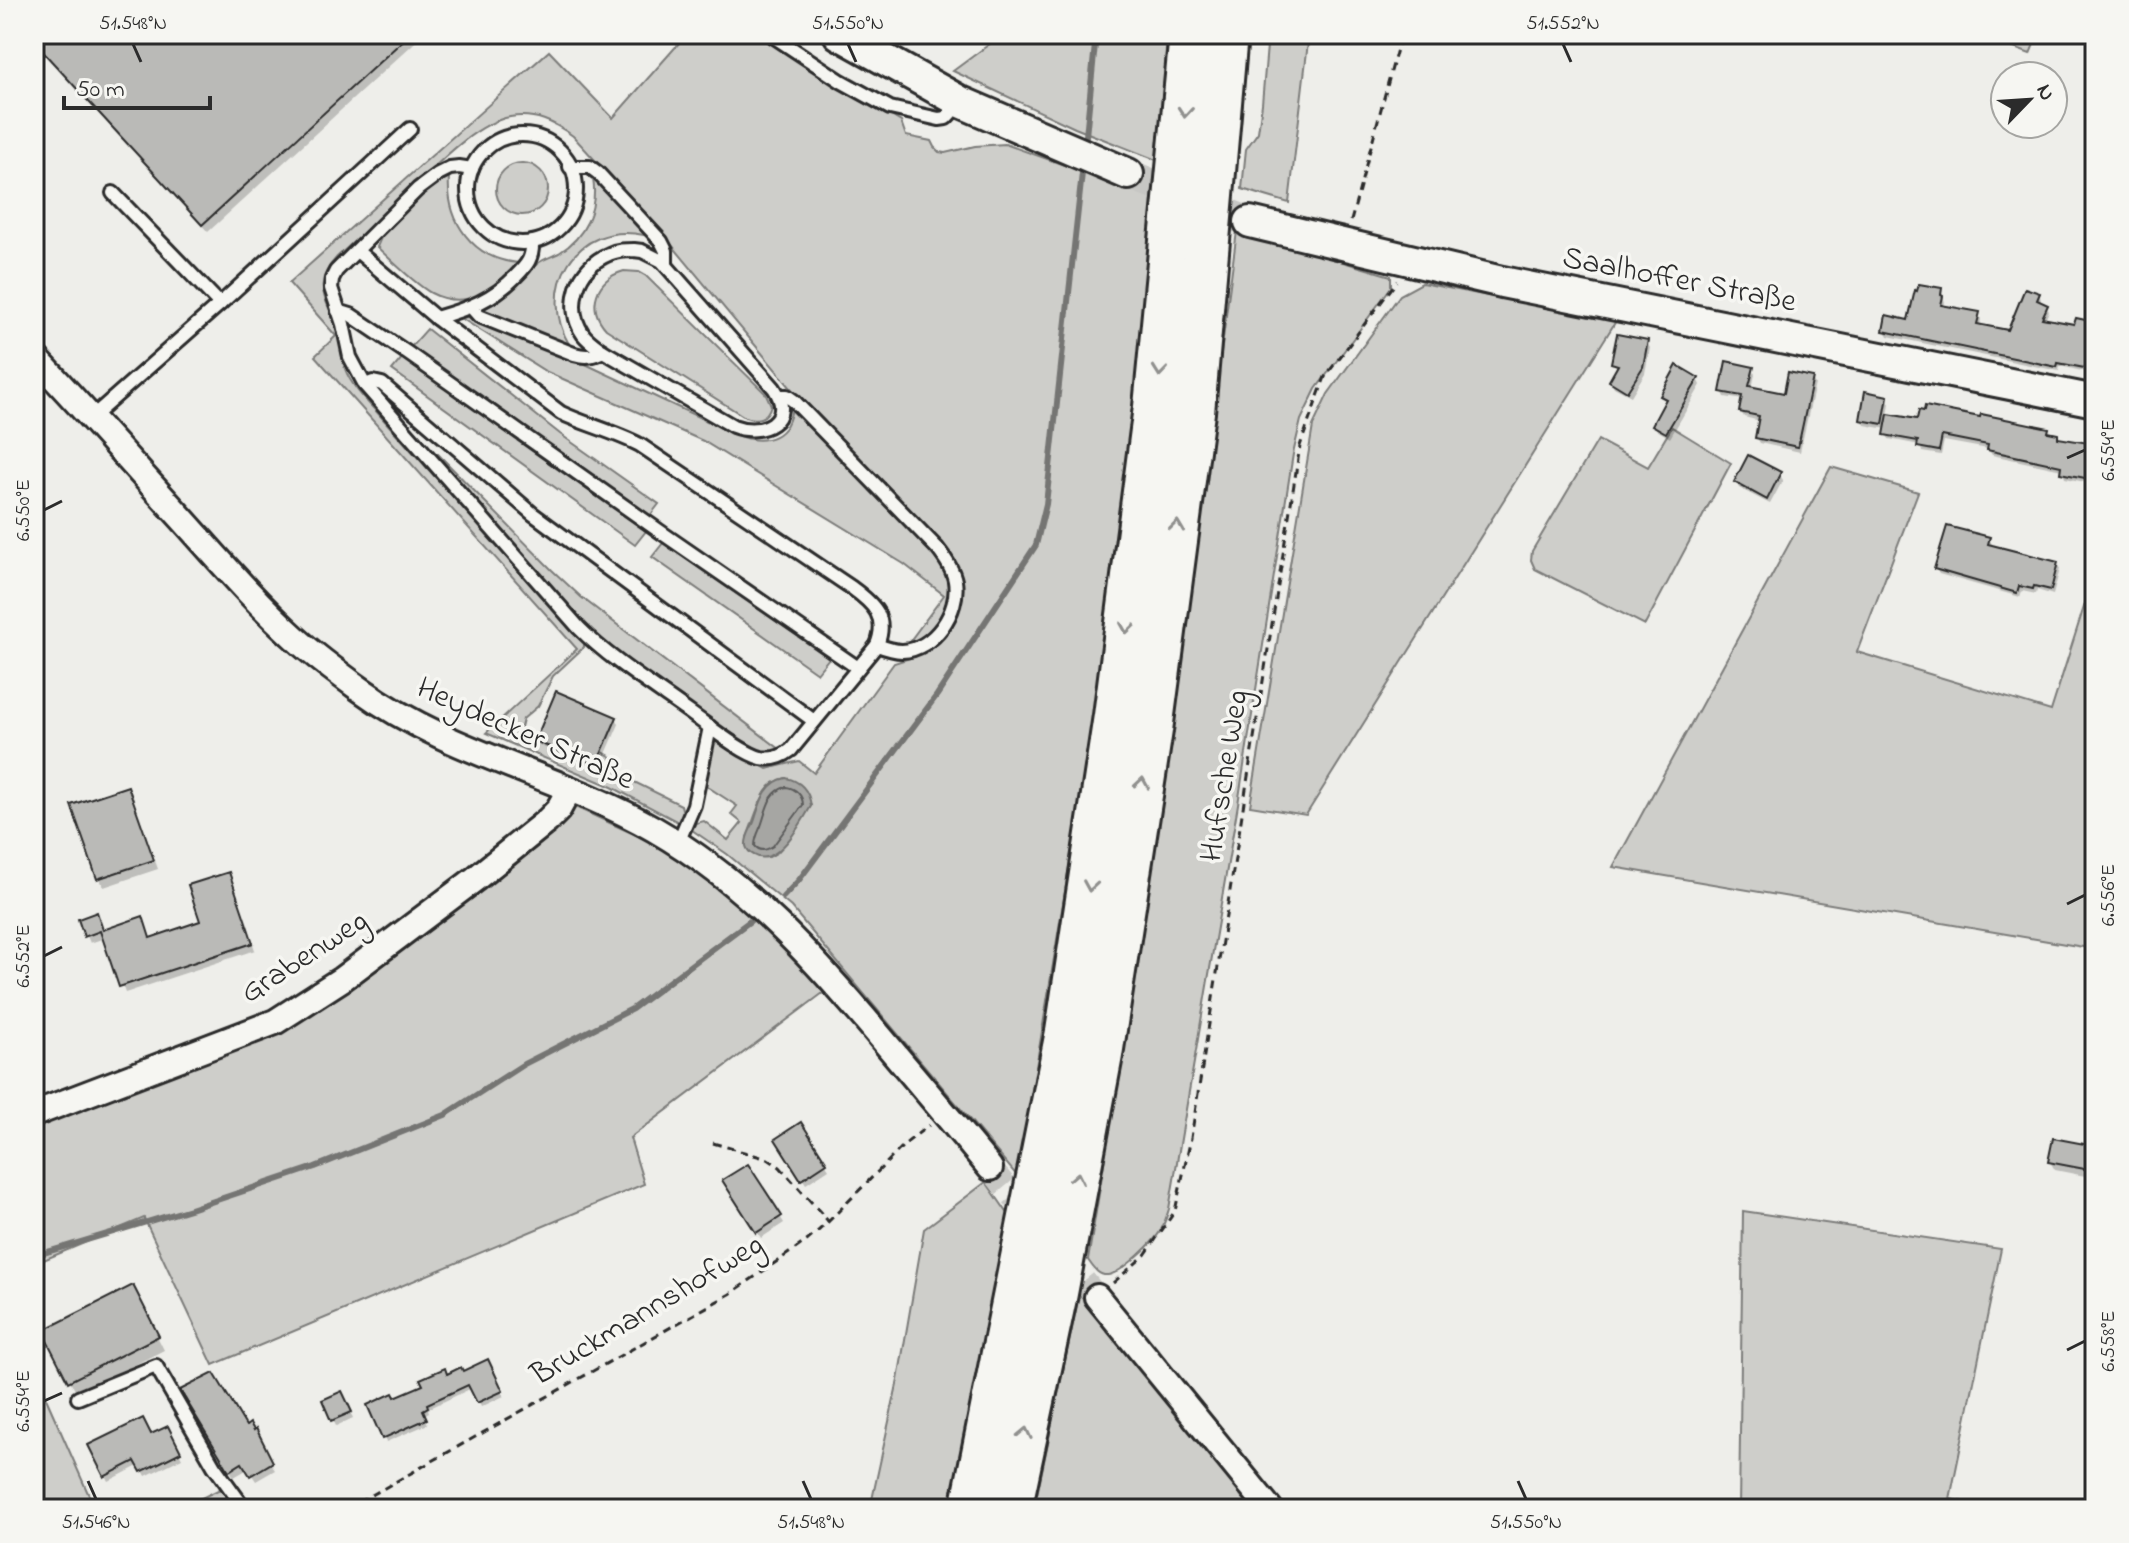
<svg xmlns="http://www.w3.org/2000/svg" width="2129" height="1543" font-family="'Indie Flower',sans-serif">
<rect width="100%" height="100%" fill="#eeeeea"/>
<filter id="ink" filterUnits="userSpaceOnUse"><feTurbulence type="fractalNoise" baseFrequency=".0125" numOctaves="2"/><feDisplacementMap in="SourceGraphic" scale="16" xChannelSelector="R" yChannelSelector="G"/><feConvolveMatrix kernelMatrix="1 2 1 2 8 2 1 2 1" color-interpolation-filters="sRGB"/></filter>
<g filter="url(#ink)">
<g fill="#cececa" stroke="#7c7c7a" stroke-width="2" fill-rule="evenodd">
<path d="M687,34H755L901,122L906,136L931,141L934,147L939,152L945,153L975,146L1005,144L1157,198L1112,588L1095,709L1018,1177L791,907L727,854L692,830L696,823L704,821L728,840L742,823L731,814L737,806L705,785L712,743L715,740L767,769L799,761L814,773L894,663L916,656L925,651L952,622L960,604L962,583L955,561L948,552L795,393L666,238L573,136C554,122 535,113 510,117C474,123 432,170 406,194C383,215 360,236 337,257C309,287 329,300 338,332C341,344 341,357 345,369C352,388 370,404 383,419L584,642V647L553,676L538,706L523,719L519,735L595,766L601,751L624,764L620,775L681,805L683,813L678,822L612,787L486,733L577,649L315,356L336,336L289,283L549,51L613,118ZM786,778L811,806L778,852L769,857L747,837C756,817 761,783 786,778Z"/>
<path d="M1003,34H1167L1159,161L1075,128L953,71Z"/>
<path d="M1268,34H1309L1289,203L1242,189L1246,149L1258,132L1262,104Z"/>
<path d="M1977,34H2038L2030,54Z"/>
<circle cx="522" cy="189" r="26"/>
<path d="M449,177C446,222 473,259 518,263C501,292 463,310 431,293C416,285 390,259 377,247C388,216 421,191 449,177Z"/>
<path d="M595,177L645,233L644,235C575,220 536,289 570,346L479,311C503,296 516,283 537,264C543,259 551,257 559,253C585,237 598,209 593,179Z"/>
<path d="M1237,231L1391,276V287L1316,389L1301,420L1293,454L1238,804L1169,1209C1167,1215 1165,1222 1162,1228C1156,1241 1122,1273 1108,1275C1098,1276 1093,1267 1088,1260L1118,1078L1170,746Z"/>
<path d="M624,271L639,272L646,276L766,394L771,405C767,419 757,421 745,417L606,329C586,307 596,279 624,271Z"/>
<path d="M1422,283L1616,321L1306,815L1250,806L1313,426L1328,394L1400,295Z"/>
<path d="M467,317L579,361L739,436C766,445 789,438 792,406L940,560C961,593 942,632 907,645L944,595L904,564L703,441L545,371L461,318Z"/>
<path d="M427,329L560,434L659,504L649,517L410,348Z"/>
<path d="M402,358L646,531L635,545L392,370Z"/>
<path d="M1672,427L1731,463L1645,625L1535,569L1531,560L1532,551L1598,440L1648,467Z"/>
<path d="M438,454L552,570L581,597L781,750L772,753L754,749L620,655L591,631L578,617L436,456Z"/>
<path d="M1831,467L1918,492L1857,652L2051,711L2095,572V949L1613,867Z"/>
<path d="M663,543L829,658L817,673L652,557Z"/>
<path d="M560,800L673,852L736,896L827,990L630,1138L644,1184L213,1365L144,1218L34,1264V1114L275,1022Z"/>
<path d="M986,1182L1011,1218L954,1509H870L898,1380L924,1229Z"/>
<path d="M1743,1211L2001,1249L1950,1499L1997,1509H1739Z"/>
<path d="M1079,1294L1113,1329L1257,1508L1034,1509Z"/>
<path d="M34,1371L95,1509H34Z"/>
<path d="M222,1488L238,1509H179Z"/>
</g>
<path fill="#a6a6a3" stroke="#757573" stroke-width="2" d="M786,778C801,781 809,791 811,806C802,822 776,869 754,855C750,853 747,850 746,846C745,837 751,829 754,822C760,804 764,782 786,778Z"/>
<g fill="#0003">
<path d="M34,34H424L208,232L34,43Z"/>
<path d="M1941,290L1945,302L1944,307L1978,314L1981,319L1980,326L2009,333L2039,295L2041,299L2039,304L2046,307L2049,311L2045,320L2075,326L2095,324V374L2060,366L2059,371L1888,336L1885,331L1910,322Z"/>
<path d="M1647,342L1650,348L1645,373L1631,396L1614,387L1611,381L1618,370L1614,363Z"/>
<path d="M1752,368L1755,374L1752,389L1785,396L1812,379L1815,384L1800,452L1760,443L1757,438L1760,421L1744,417L1741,412L1743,400L1725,397L1722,391Z"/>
<path d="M1698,379L1701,385L1670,438L1657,430L1654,425L1665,401L1662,396Z"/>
<path d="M1887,398L1890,403L1888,416L1918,422L2048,429L2051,435L2057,436L2059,440L2095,447V484L2065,478L2062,470L1992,455L1988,449L1944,441L1941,455L1922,452L1920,445L1889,439L1886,434L1887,429L1865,425L1862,419Z"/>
<path d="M1779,474L1783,480L1770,504L1739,488L1736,482Z"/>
<path d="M1989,539L1992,544L1991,547L2057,563L2060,569L2053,595L2037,590L2036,594L2022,591L2020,597L1939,574L1936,569Z"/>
<path d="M616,718L619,724L599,770L541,746L537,741Z"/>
<path d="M127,788L132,797L158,869L104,887L99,878Z"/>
<path d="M232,881L255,950L125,993L105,938L90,943L80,920L103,931L150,939L203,922Z"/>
<path d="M800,1125L829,1169L806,1184L777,1140Z"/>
<path d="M2095,1148V1178L2055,1170L2050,1162Z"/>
<path d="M748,1166L784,1223L761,1238L725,1181Z"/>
<path d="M139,1300L164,1350L77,1394L45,1332Z"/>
<path d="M488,1362L504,1396L481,1407L472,1388L428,1409L429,1412L424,1415L428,1424L386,1442L370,1406L395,1400L447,1376L462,1374Z"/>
<path d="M183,1391L245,1428L275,1470L256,1481L248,1469L234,1477Z"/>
<path d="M344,1399L353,1418L336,1426L324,1401Z"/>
<path d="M167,1429L182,1458L146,1476L140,1465L109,1481L91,1446L151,1437Z"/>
</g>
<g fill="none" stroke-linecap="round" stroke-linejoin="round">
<path stroke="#5c5c5b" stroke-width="2" d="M786,787C796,788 803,796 803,805L773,846C767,850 760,852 755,846C755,838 758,833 761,826C767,810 768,792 786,787Z"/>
<g stroke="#757573" stroke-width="6">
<path d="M1086,136L1096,34"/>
<path d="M783,897L799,880L937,695L1036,545L1046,504L1082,173"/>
<path d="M34,1256L190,1209L315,1167L445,1115L524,1064L632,1009L750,921"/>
</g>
</g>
<g fill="#babab7" stroke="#2b2b2b" stroke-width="2">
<path d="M34,34H410L202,225L34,42Z"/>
<path d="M1919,284L1942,288L1941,295L1943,296L1941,305L1980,312L1977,324L2008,330L2025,288L2040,293L2037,300L2048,305L2042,318L2074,324L2076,318L2095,322V370L2058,363L2057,367L1883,331L1886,315L1908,320L1915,290L1917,291Z"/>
<path d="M1617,334L1648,340L1643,367L1627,392L1609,381L1618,365L1611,363Z"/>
<path d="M1726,361L1754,367L1749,386L1784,393L1788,372L1813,377L1798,447L1755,438L1759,416L1739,412L1742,396L1720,392Z"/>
<path d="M1677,365L1699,378L1666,433L1652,425L1666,399L1660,396Z"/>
<path d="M1865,391L1888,396L1883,424L1860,420Z"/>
<path d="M1925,406L1980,417L1981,414L2049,428L2048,432L2058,434V438L2095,444V480L2060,473L2061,466L1987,450L1988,445L1942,436L1939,451L1917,447L1918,441L1884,435L1888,414L1917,419L1919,410L1924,411Z"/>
<path d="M1748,455L1781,472L1767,500L1734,482Z"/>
<path d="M1947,526L1990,537L1988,544L2058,562L2051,590L2034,586L2033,589L2019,586L2017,593L1934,569Z"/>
<path d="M556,691L617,717L596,766L535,741Z"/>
<path d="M128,786L154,860L97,879L71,805Z"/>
<path d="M229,872L253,943L119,987L100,931L84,937L78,919L97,912L103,930L143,916L150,938L200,921L188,885Z"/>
<path d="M801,1122L827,1163L801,1180L775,1139Z"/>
<path d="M2053,1138L2095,1146V1171L2048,1162Z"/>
<path d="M748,1164L782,1216L756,1233L722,1180Z"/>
<path d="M133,1285L159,1336L68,1382L42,1331Z"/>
<path d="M488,1359L503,1391L477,1403L468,1385L427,1404L428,1407L423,1410L427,1419L382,1439L367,1405L393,1393L395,1397L423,1385L420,1379L445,1368L447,1374L461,1367L463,1371Z"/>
<path d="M214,1373L246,1426L250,1423L254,1430L256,1428L273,1462L250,1476L242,1463L229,1471L180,1390Z"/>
<path d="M342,1391L352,1412L331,1421L322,1400Z"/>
<path d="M143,1418L151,1434L168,1426L181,1452L141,1472L135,1461L104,1477L88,1445Z"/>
</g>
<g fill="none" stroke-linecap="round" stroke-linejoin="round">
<g stroke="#c7c7c4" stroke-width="24" stroke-dasharray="24 12" stroke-linecap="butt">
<path d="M990,1168L1032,1218"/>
<path d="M1061,1253L1097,1297"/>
</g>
<path stroke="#c7c7c4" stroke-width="30" stroke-dasharray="30 15" stroke-linecap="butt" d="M1128,174L1250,222"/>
<g stroke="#2b2b2b" stroke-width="18">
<g id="service">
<path d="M770,34L841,81L890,108L939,119L946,118L961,102"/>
<circle cx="522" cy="189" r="54"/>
<path d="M570,167H590L598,173L661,241L666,251V265"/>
<path d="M634,250L642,251L662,261L774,388C796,421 762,437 733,426L603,351C596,346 588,341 583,334C564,306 577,267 609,254C617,250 625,250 634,250Z"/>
<path d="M357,251L436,318L561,413C587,425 615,432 640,445L852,588C874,604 888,617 877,645L791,750C782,757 772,760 761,758C742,753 710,727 693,715C655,687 613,662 579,628L365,385L350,357L343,324L331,288L332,279L336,271L418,189L438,174L450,168L459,167L472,169"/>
<path d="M220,304L410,129"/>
<path d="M471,307L479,316L574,354C585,357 592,357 603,351"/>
<path d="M338,311L351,315L406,352L665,535L858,668"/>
<path d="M436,318C467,309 493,300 516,276C527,265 533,258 532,242"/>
<path d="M365,385L373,382L382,384L533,514L814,721"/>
<path d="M779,396H787L794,401L937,548C945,558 953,569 955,581C960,611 934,650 902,651C893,651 885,648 877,645"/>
<path d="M91,418L220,304L113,193"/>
<path d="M677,845L694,805L710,727"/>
<path d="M78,1398L156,1366L214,1466L245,1509"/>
</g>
</g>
<g stroke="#2b2b2b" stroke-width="30">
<g id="minor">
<path d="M34,356C82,407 129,460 176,512C215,555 252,599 295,638C315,656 338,673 360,689C449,754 560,775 654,829C746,882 816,960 883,1040C919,1083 955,1125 990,1168"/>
<path d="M34,1114L275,1022L342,979L475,879L547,821L558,810L569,790"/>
<path d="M1097,1297L1270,1509"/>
</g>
</g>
<g stroke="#2b2b2b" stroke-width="36">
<g id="tertiary">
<path d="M839,34L961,102L1128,174"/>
<path d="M1250,222L1502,282L2095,401"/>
</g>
</g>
<g stroke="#2b2b2b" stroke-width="50">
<g id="motorway">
<path d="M973,1509L1068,1032L1116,716L1156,407L1192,34"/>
<path d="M1009,1509L1055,1293L1100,1055L1150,730L1192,412L1225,34"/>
</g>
</g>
<g stroke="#2b2b2b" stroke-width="3" stroke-dasharray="8 6" stroke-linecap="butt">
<path d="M1351,221L1401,34"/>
<path d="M713,1143L768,1159L780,1167L828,1221"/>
<path d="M1113,1283L1145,1255L1175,1211L1191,1138L1300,446L1325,377L1397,281"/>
<path d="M347,1509L730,1294L808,1240L828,1222L905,1144L929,1125"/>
</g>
<use href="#service" stroke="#f6f6f2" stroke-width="12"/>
<use href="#minor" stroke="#f6f6f2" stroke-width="24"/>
<use href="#tertiary" stroke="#f6f6f2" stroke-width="30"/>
<use href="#motorway" stroke="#f6f6f2" stroke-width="44"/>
</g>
<defs><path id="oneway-chevron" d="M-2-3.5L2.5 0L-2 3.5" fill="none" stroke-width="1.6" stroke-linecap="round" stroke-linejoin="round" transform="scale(2)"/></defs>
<g stroke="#90908e">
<use href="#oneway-chevron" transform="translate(1185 112) rotate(95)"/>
<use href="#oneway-chevron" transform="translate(1160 371) rotate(96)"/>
<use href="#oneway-chevron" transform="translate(1177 526) rotate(-83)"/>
<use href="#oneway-chevron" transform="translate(1127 628) rotate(98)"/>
<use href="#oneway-chevron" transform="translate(1142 783) rotate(-81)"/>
<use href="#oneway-chevron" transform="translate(1090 886) rotate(99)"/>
<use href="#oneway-chevron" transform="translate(1077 1178) rotate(-79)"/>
<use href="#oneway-chevron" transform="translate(1025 1433) rotate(-78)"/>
</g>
</g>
<path fill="none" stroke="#2b2b2b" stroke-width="3" d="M133,44L141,62M848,44L856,62M1563,44L1571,62M2067,458L2085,450M44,510L62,501M2067,904L2085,895M44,956L62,947M2067,1350L2085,1341M44,1401L62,1393M88,1481L96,1499M803,1481L811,1499M1518,1481L1526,1499"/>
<g text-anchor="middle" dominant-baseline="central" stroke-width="7" stroke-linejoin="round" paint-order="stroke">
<g font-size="32" fill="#2b2b2b" stroke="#f6f6f2">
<text transform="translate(1679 281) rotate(11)">Saalhoffer Straße</text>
<text transform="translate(525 735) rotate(24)">Heydecker Straße</text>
<text transform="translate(1226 776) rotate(-81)">Hufsche Weg</text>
<text transform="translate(305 958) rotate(-33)">Grabenweg</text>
<text transform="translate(648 1311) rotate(-31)">Bruckmannshofweg</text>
</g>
</g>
<rect width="2129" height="1543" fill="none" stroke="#f6f6f2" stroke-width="88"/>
<g transform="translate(2029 100) rotate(65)"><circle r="38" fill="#f6f6f2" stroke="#a5a5a2" stroke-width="2"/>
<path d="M0-6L14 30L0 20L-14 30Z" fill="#2b2b2b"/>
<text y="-12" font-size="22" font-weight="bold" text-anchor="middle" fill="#2b2b2b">N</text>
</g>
<path d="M64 96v12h146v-12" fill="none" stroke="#2b2b2b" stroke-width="4"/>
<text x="76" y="96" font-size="24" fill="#2b2b2b" stroke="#f6f6f2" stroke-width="6" paint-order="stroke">50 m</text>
<rect x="44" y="44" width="2041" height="1455" fill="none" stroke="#2b2b2b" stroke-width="3"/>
<g font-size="20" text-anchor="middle" fill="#2b2b2b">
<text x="133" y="29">51.548°N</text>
<text x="848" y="29">51.550°N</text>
<text x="1563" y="29">51.552°N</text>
<text transform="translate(2107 450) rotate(-90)" y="7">6.554°E</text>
<text transform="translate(22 510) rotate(-90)" y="7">6.550°E</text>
<text transform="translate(2107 895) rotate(-90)" y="7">6.556°E</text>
<text transform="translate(22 956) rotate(-90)" y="7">6.552°E</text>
<text transform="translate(2107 1341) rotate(-90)" y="7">6.558°E</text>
<text transform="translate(22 1401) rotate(-90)" y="7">6.554°E</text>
<text x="96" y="1528">51.546°N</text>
<text x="811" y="1528">51.548°N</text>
<text x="1526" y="1528">51.550°N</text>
</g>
</svg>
